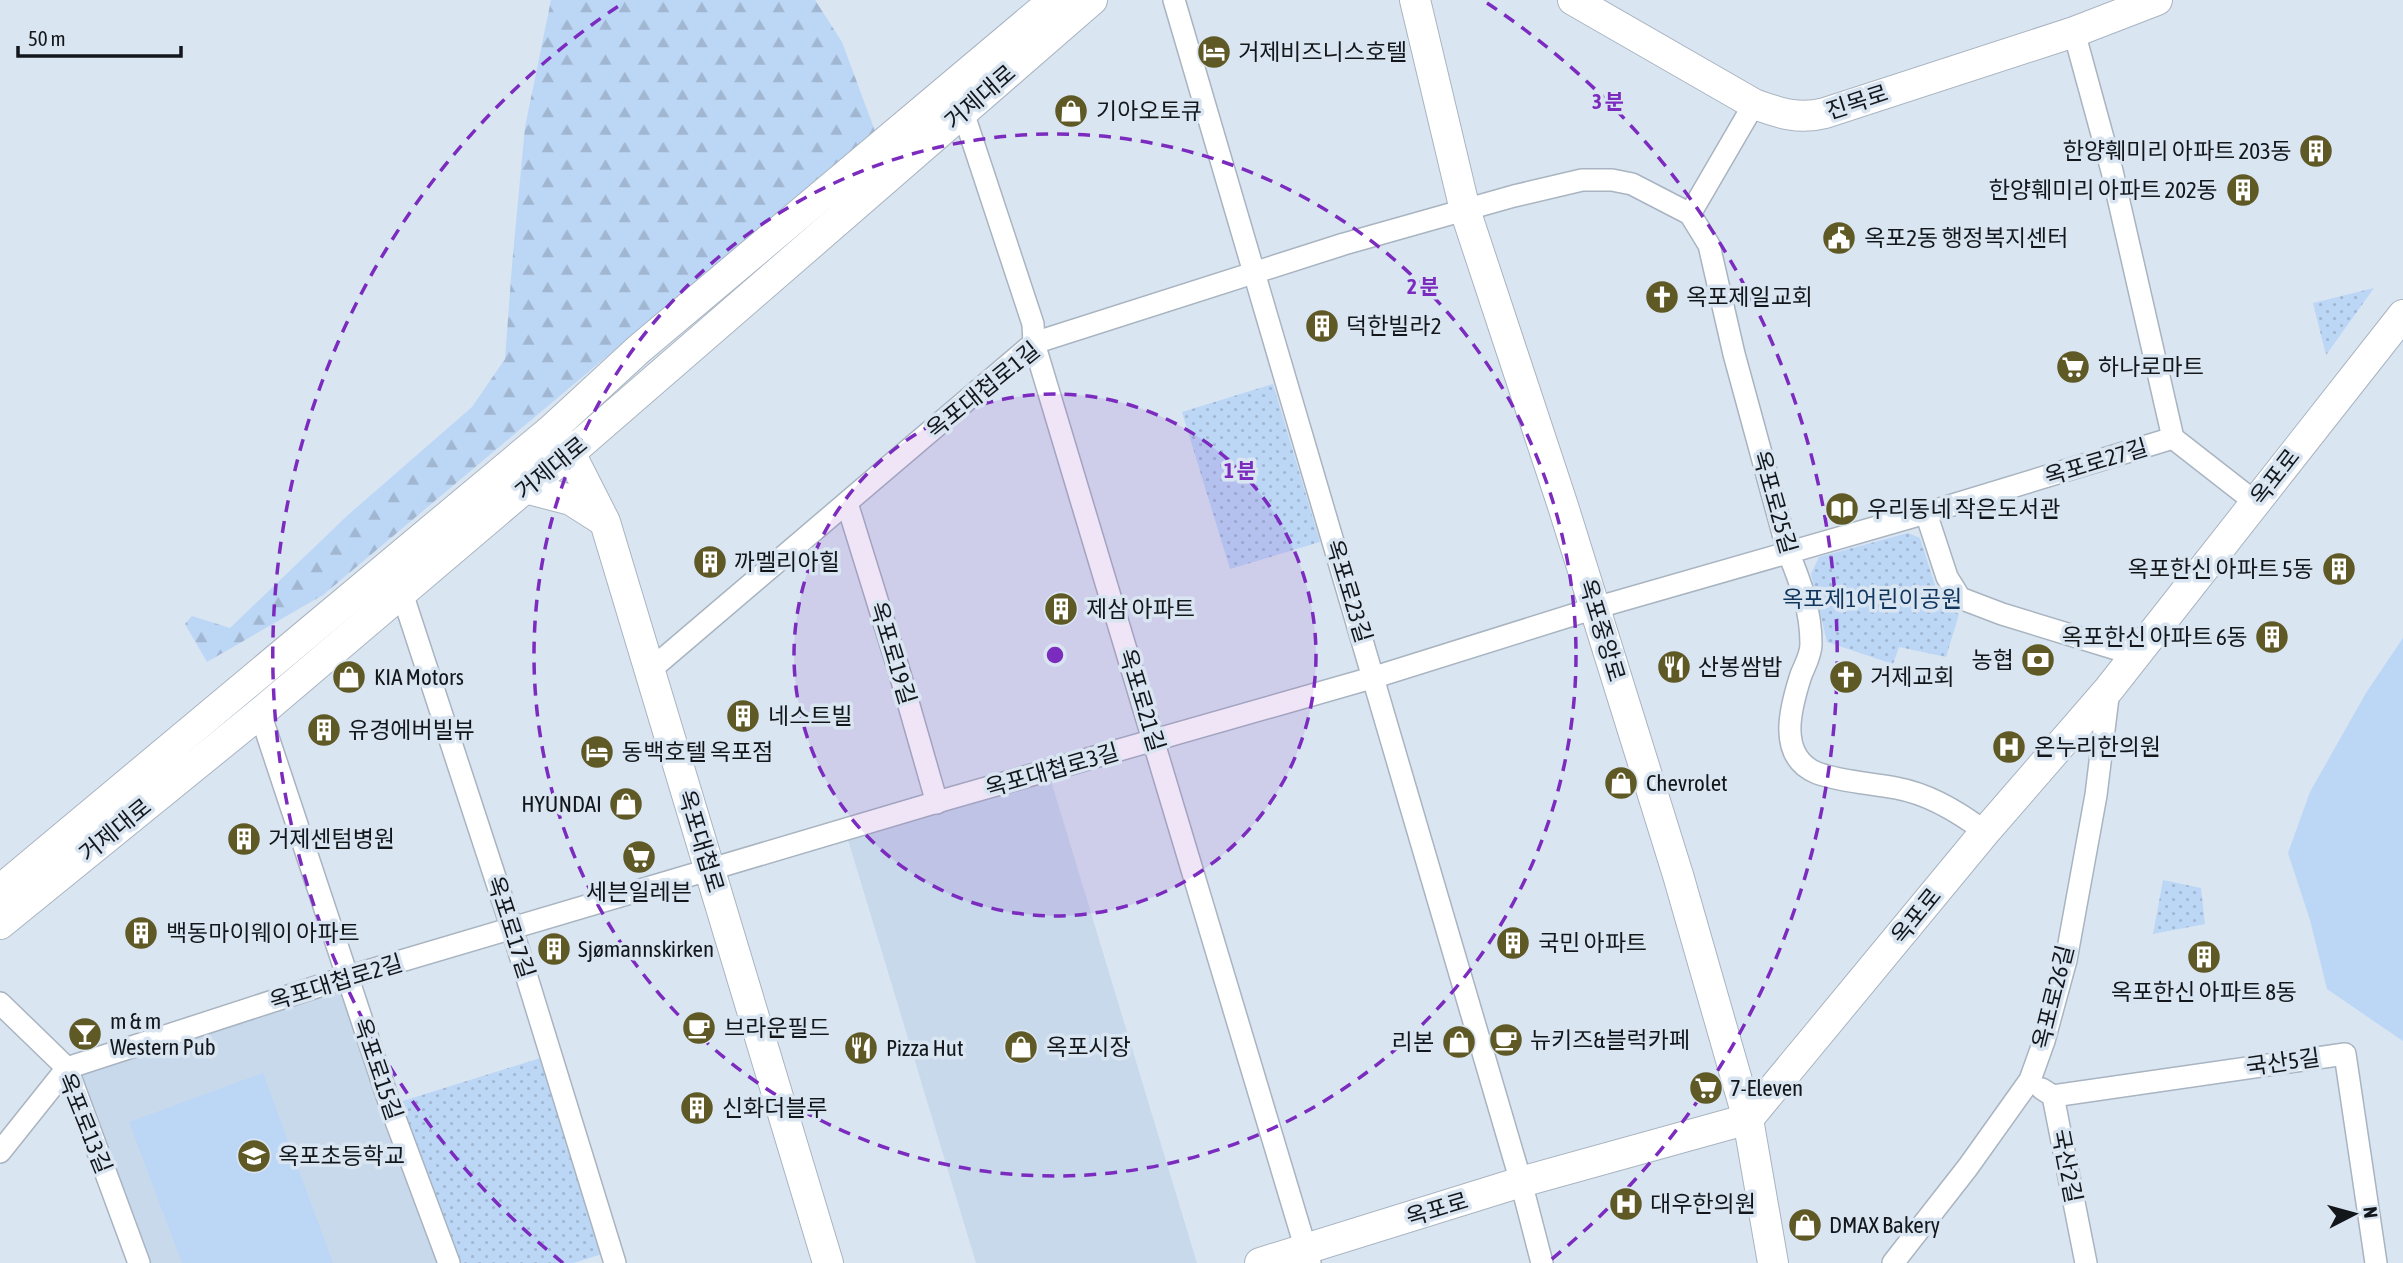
<svg xmlns="http://www.w3.org/2000/svg" width="2403" height="1263" font-family="'Asap Condensed','Noto Sans KR',sans-serif">
<defs>
<pattern id="forest-firs" width="22" height="20" patternUnits="userSpaceOnUse" patternTransform="scale(1.75)"><rect width="22" height="20" fill="#bcd6f5"/><path d="M5 1l3.5 6h-7zM16 11l3.5 6h-7z" fill="#a1b7d1"/></pattern>
<pattern id="park-dots" width="8" height="8" patternUnits="userSpaceOnUse" patternTransform="scale(1.75)"><rect width="8" height="8" fill="#bcd6f5"/><path d="M2 2h.1M6 6h.1" fill="none" stroke="#a1b7d1" stroke-width="1.8" stroke-linecap="round"/></pattern>
</defs>
<rect width="100%" height="100%" fill="#dae5f2"/>
<g fill="#c9d9ec">
<path d="M1048,771L1197,1263H976L845,830Z"/>
<path d="M347,977L449,1263H139L67,1068Z"/>
</g>
<g fill="#bcd6f5">
<path d="M2403,638V1041L2327,989L2310,920L2288,853L2310,792L2366,693Z"/>
<path d="M263,1073L333,1263H182L129,1122Z"/>
</g>
<path fill="url(#forest-firs)" d="M551,0H815L842,42L875,131L323,595L207,662L185,624L192,616L230,628L348,515L472,407L505,359L512,265L525,127Z"/>
<g fill="url(#park-dots)">
<path d="M2374,288L2326,355L2313,303Z"/>
<path d="M1273,384L1320,542L1230,569L1182,412Z"/>
<path d="M1908,533L1920,538L1941,604L1959,614L1946,657L1899,647L1893,664L1827,642L1811,574L1819,557Z"/>
<path d="M2163,880L2201,888L2205,924L2153,934Z"/>
<path d="M550,1055L611,1251L574,1263H449L390,1105Z"/>
</g>
<g fill="none" stroke-linecap="round" stroke-linejoin="round">
<g stroke="#a9b4c1" stroke-width="24">
<g id="street">
<path d="M1174,0L1521,1182L1542,1263"/>
<path d="M2074,32L2112,171L2173,438"/>
<path d="M1754,104L1690,214L1709,245L1734,354L1788,552C1801,583 1811,611 1811,644C1811,655 1805,665 1801,675C1791,706 1776,756 1817,773C1842,782 1870,783 1896,788C1929,794 1959,812 1985,832"/>
<path d="M963,112L1033,324L1034,343L1310,1263"/>
<path d="M847,503L900,674L937,803"/>
<path d="M1926,513L1947,577L1960,598L2002,614L2136,655"/>
<path d="M402,593L512,929L615,1263"/>
<path d="M649,671L1034,343L1344,244L1514,196L1582,180H1612L1632,184L1690,214"/>
<path d="M260,713L390,1105L449,1263"/>
<path d="M0,1003L67,1068L139,1263"/>
<path d="M2042,1089L2053,1096L2086,1263"/>
<path d="M2053,1096L2345,1054L2376,1263"/>
<path d="M0,1152L67,1068L347,977L944,800L1375,677L1595,608L1926,513L2173,438L2255,502"/>
<path d="M1893,1263L1968,1167L2030,1080L2044,1041L2066,960L2096,795L2109,689"/>
</g>
</g>
<g stroke="#a9b4c1" stroke-width="32">
<g id="secondary">
<path d="M1415,0L1465,210L1563,506L1678,875L1748,1119L1773,1263"/>
<path d="M1573,0L1754,104C1779,113 1799,120 1825,113L2074,32L2157,0"/>
<path d="M558,438L570,453L605,522L828,1263"/>
<path d="M525,488L571,500L604,521"/>
<path d="M0,890L551,430L639,349L1054,0"/>
<path d="M0,924L260,713L525,488L570,453L1092,0"/>
<path d="M1260,1263L1521,1182L1748,1119L1985,832L2109,689L2403,315"/>
</g>
</g>
<use href="#street" stroke="#fff" stroke-width="21"/>
<use href="#secondary" stroke="#fff" stroke-width="30"/>
</g>
<circle cx="1055" cy="655" r="261" fill="#7b2cbf" fill-opacity=".12"/>
<g fill="none" stroke="#7b2cbf" stroke-width="3.5" stroke-dasharray="12 9">
<circle cx="1055" cy="655" r="261"/>
<circle cx="1055" cy="655" r="521"/>
<path d="M563 1263A782 782 0 0 1 623 3M1487 3A782 782 0 0 1 1547 1263"/>
</g>
<defs>
<g id="hotel-disc" transform="scale(1.75)"><circle r="9.5" fill="#5f5926" stroke="#dae5f2"/><path d="M-6-4.5h1.5V1H6V5H4.5V3h-9V5H-6ZM-4 0a1.8 1.8 0 1 1 3.6 0ZM.5 0V-2.5h3Q6-2.5 6 0Z" fill="#fff"/></g>
<g id="shop-disc" transform="scale(1.75)"><circle r="9.5" fill="#5f5926" stroke="#dae5f2"/><path d="M-5-2.5h2.3a2.7 3.5 0 0 1 5.4 0H5L5.5 6h-11ZM-1.5-2.5h3a1.5 2.3 0 0 0-3 0Z" fill="#fff"/></g>
<g id="building-disc" transform="scale(1.75)"><circle r="9.5" fill="#5f5926" stroke="#dae5f2"/><path d="M-4-6H4V6H1V3H-1V6H-4ZM-2.5-4.3h1.7v1.8h-1.7ZM.8-4.3h1.7v1.8H.8ZM-2.5-1h1.7V.8h-1.7ZM.8-1h1.7V.8H.8Z" fill="#fff"/></g>
<g id="civic-disc" transform="scale(1.75)"><circle r="9.5" fill="#5f5926" stroke="#dae5f2"/><path d="M-.6-6.5H3V-4.5H.6V-3L4-1V1h2V6H-6V1h2V-1L-.6-3ZM-1.2 2.5V6h2.4V2.5Z" fill="#fff"/></g>
<g id="church-disc" transform="scale(1.75)"><circle r="9.5" fill="#5f5926" stroke="#dae5f2"/><path d="M-1.2-6h2.4v3.5h3.3v2.4h-3.3V6h-2.4V-.1h-3.3v-2.4h3.3Z" fill="#fff"/></g>
<g id="supermarket-disc" transform="scale(1.75)"><circle r="9.5" fill="#5f5926" stroke="#dae5f2"/><path d="M-6-5.5h2.5l.6 2H6L4.5 2H-2.5L-4.4-4H-6ZM-1.5 3.2a1.3 1.3 0 1 0 .1 0ZM3 3.2a1.3 1.3 0 1 0 .1 0Z" fill="#fff"/></g>
<g id="library-disc" transform="scale(1.75)"><circle r="9.5" fill="#5f5926" stroke="#dae5f2"/><path d="M-6-4Q-3-5.5-.7-3.5V5Q-3 3-6 4ZM6-4Q3-5.5 .7-3.5V5Q3 3 6 4Z" fill="#fff"/></g>
<g id="bank-disc" transform="scale(1.75)"><circle r="9.5" fill="#5f5926" stroke="#dae5f2"/><path d="M-6-4H6V4H-6ZM0-2.3a2.3 2.3 0 1 0 0 4.6a2.3 2.3 0 1 0 0-4.6Z" fill="#fff"/></g>
<g id="restaurant-disc" transform="scale(1.75)"><circle r="9.5" fill="#5f5926" stroke="#dae5f2"/><path d="M-5-6h1v4h1v-4h1v4h1v-4h1v5L-1.5 .5V6h-2V.5L-5-1ZM5-6V6H3V1.5H1.5Q1.5-4 5-6Z" fill="#fff"/></g>
<g id="hospital-disc" transform="scale(1.75)"><circle r="9.5" fill="#5f5926" stroke="#dae5f2"/><path d="M-5-5h3v3.5h4V-5h3V5h-3V1.5h-4V5h-3Z" fill="#fff"/></g>
<g id="cafe-disc" transform="scale(1.75)"><circle r="9.5" fill="#5f5926" stroke="#dae5f2"/><path d="M-5.5-4.5H6V0H3Q3 3.5 0 3.5H-2.5Q-5.5 3.5-5.5 0ZM3-3.2v2h1.7v-2ZM-6 4.5H4V6H-6Z" fill="#fff"/></g>
<g id="bar-disc" transform="scale(1.75)"><circle r="9.5" fill="#5f5926" stroke="#dae5f2"/><path d="M-6-5H6L.8 .8V4.5H3.5V6h-7V4.5H-.8V.8Z" fill="#fff"/></g>
<g id="school-disc" transform="scale(1.75)"><circle r="9.5" fill="#5f5926" stroke="#dae5f2"/><path d="M0-5L7-2L0 1L-7-2ZM-4 1L0 2.5L4 1V4Q0 6-4 4Z" fill="#fff"/></g>
</defs>
<g fill-rule="evenodd">
<use href="#hotel-disc" x="1214" y="52"/>
<use href="#shop-disc" x="1071" y="111"/>
<use href="#building-disc" x="2316" y="151"/>
<use href="#building-disc" x="2243" y="190"/>
<use href="#civic-disc" x="1839" y="238"/>
<use href="#church-disc" x="1662" y="297"/>
<use href="#building-disc" x="1322" y="326"/>
<use href="#supermarket-disc" x="2073" y="367"/>
<use href="#library-disc" x="1842" y="509"/>
<use href="#building-disc" x="710" y="562"/>
<use href="#building-disc" x="2339" y="569"/>
<use href="#building-disc" x="1061" y="609"/>
<use href="#building-disc" x="2272" y="637"/>
<use href="#bank-disc" x="2038" y="660"/>
<use href="#restaurant-disc" x="1674" y="667"/>
<use href="#shop-disc" x="349" y="677"/>
<use href="#church-disc" x="1846" y="677"/>
<use href="#building-disc" x="743" y="716"/>
<use href="#building-disc" x="324" y="730"/>
<use href="#hospital-disc" x="2009" y="747"/>
<use href="#hotel-disc" x="597" y="752"/>
<use href="#shop-disc" x="1621" y="783"/>
<use href="#shop-disc" x="626" y="804"/>
<use href="#building-disc" x="244" y="839"/>
<use href="#supermarket-disc" x="639" y="857"/>
<use href="#building-disc" x="141" y="933"/>
<use href="#building-disc" x="1513" y="943"/>
<use href="#building-disc" x="554" y="949"/>
<use href="#building-disc" x="2204" y="957"/>
<use href="#cafe-disc" x="699" y="1028"/>
<use href="#bar-disc" x="85" y="1034"/>
<use href="#cafe-disc" x="1506" y="1040"/>
<use href="#shop-disc" x="1459" y="1042"/>
<use href="#shop-disc" x="1021" y="1047"/>
<use href="#restaurant-disc" x="861" y="1048"/>
<use href="#supermarket-disc" x="1706" y="1088"/>
<use href="#building-disc" x="697" y="1108"/>
<use href="#school-disc" x="254" y="1156"/>
<use href="#hospital-disc" x="1626" y="1204"/>
<use href="#shop-disc" x="1805" y="1225"/>
</g>
<g text-anchor="middle" dominant-baseline="central" stroke-width="7" stroke-linejoin="round" paint-order="stroke">
<g font-size="23" fill="#13171c" stroke="#dae5f2" text-anchor="start">
<text x="1238" y="52">거제비즈니스호텔</text>
<text x="1096" y="111">기아오토큐</text>
<text x="2292" y="151" text-anchor="end">한양훼미리 아파트 203동</text>
<text x="2218" y="190" text-anchor="end">한양훼미리 아파트 202동</text>
<text x="1864" y="238">옥포2동 행정복지센터</text>
<text x="1686" y="297">옥포제일교회</text>
<text x="1346" y="326">덕한빌라2</text>
<text x="2098" y="367">하나로마트</text>
<text x="1867" y="509">우리동네 작은도서관</text>
<text x="734" y="562">까멜리아힐</text>
<text x="2314" y="569" text-anchor="end">옥포한신 아파트 5동</text>
<text x="1086" y="609">제삼 아파트</text>
<text x="2248" y="637" text-anchor="end">옥포한신 아파트 6동</text>
<text x="2014" y="660" text-anchor="end">농협</text>
<text x="1698" y="667">산봉쌈밥</text>
<text x="374" y="677">KIA Motors</text>
<text x="1870" y="677">거제교회</text>
<text x="768" y="716">네스트빌</text>
<text x="348" y="730">유경에버빌뷰</text>
<text x="2034" y="747">온누리한의원</text>
<text x="622" y="752">동백호텔 옥포점</text>
<text x="1646" y="783">Chevrolet</text>
<text x="602" y="804" text-anchor="end">HYUNDAI</text>
<text x="268" y="839">거제센텀병원</text>
<text x="639" y="892" text-anchor="middle">세븐일레븐</text>
<text x="166" y="933">백동마이웨이 아파트</text>
<text x="1538" y="943">국민 아파트</text>
<text x="578" y="949">Sjømannskirken</text>
<text x="2204" y="992" text-anchor="middle">옥포한신 아파트 8동</text>
<text x="110" y="1021">m &amp; m<tspan x="110" dy="26">Western Pub</tspan></text>
<text x="724" y="1028">브라운필드</text>
<text x="1530" y="1040">뉴키즈&amp;블럭카페</text>
<text x="1434" y="1042" text-anchor="end">리본</text>
<text x="1046" y="1047">옥포시장</text>
<text x="886" y="1048">Pizza Hut</text>
<text x="1730" y="1088">7-Eleven</text>
<text x="722" y="1108">신화더블루</text>
<text x="278" y="1156">옥포초등학교</text>
<text x="1650" y="1204">대우한의원</text>
<text x="1829" y="1225">DMAX Bakery</text>
</g>
<g font-size="23" fill="#13171c" stroke="#dae5f2">
<text transform="translate(980 97) rotate(-41)">거제대로</text>
<text transform="translate(1857 102) rotate(-18)">진목로</text>
<text transform="translate(983 390) rotate(-39)">옥포대첩로1길</text>
<text transform="translate(2096 462) rotate(-17)">옥포로27길</text>
<text transform="translate(551 468) rotate(-39)">거제대로</text>
<text transform="translate(2275 477) rotate(-52)">옥포로</text>
<text transform="translate(1775 502) rotate(74)">옥포로25길</text>
<text transform="translate(1349 591) rotate(73)">옥포로23길</text>
<text transform="translate(1602 630) rotate(73)">옥포중앙로</text>
<text transform="translate(893 653) rotate(73)">옥포로19길</text>
<text transform="translate(1142 700) rotate(73)">옥포로21길</text>
<text transform="translate(1052 770) rotate(-16)">옥포대첩로3길</text>
<text transform="translate(115 830) rotate(-39)">거제대로</text>
<text transform="translate(701 841) rotate(73)">옥포대첩로</text>
<text transform="translate(1916 916) rotate(-51)">옥포로</text>
<text transform="translate(511 927) rotate(72)">옥포로17길</text>
<text transform="translate(336 982) rotate(-17)">옥포대첩로2길</text>
<text transform="translate(2053 997) rotate(-76)">옥포로26길</text>
<text transform="translate(2283 1062) rotate(-8)">국산5길</text>
<text transform="translate(378 1069) rotate(71)">옥포로15길</text>
<text transform="translate(85 1123) rotate(68)">옥포로13길</text>
<text transform="translate(2067 1166) rotate(79)">국산2길</text>
<text transform="translate(1437 1209) rotate(-17)">옥포로</text>
</g>
<g font-size="23" fill="#11365e" stroke="#dae5f2">
<text x="1872" y="599">옥포제1어린이공원</text>
</g>
</g>
<circle cx="1055" cy="655" r="10" fill="#7b2cbf" stroke="#dae5f2" stroke-width="3.5"/>
<g font-size="21" text-anchor="middle" font-weight="bold" fill="#7b2cbf" stroke="#dae5f2" stroke-width="7" stroke-linejoin="round" paint-order="stroke">
<text x="1608" y="109">3 분</text>
<text x="1423" y="294">2 분</text>
<text x="1240" y="478">1 분</text>
</g>
<g transform="translate(2354 1214) rotate(84)" stroke="#dae5f2" stroke-width="5" paint-order="stroke">
<path d="M0-5L12 26L0 18L-12 26Z" fill="#13171c"/>
<text y="-10" font-size="19" font-weight="bold" text-anchor="middle" fill="#13171c">N</text>
</g>
<path d="M18 46v10h163v-10" fill="none" stroke="#13171c" stroke-width="3.5"/>
<text x="28" y="46" font-size="21" fill="#13171c" stroke="#dae5f2" stroke-width="5" paint-order="stroke">50 m</text>
</svg>
